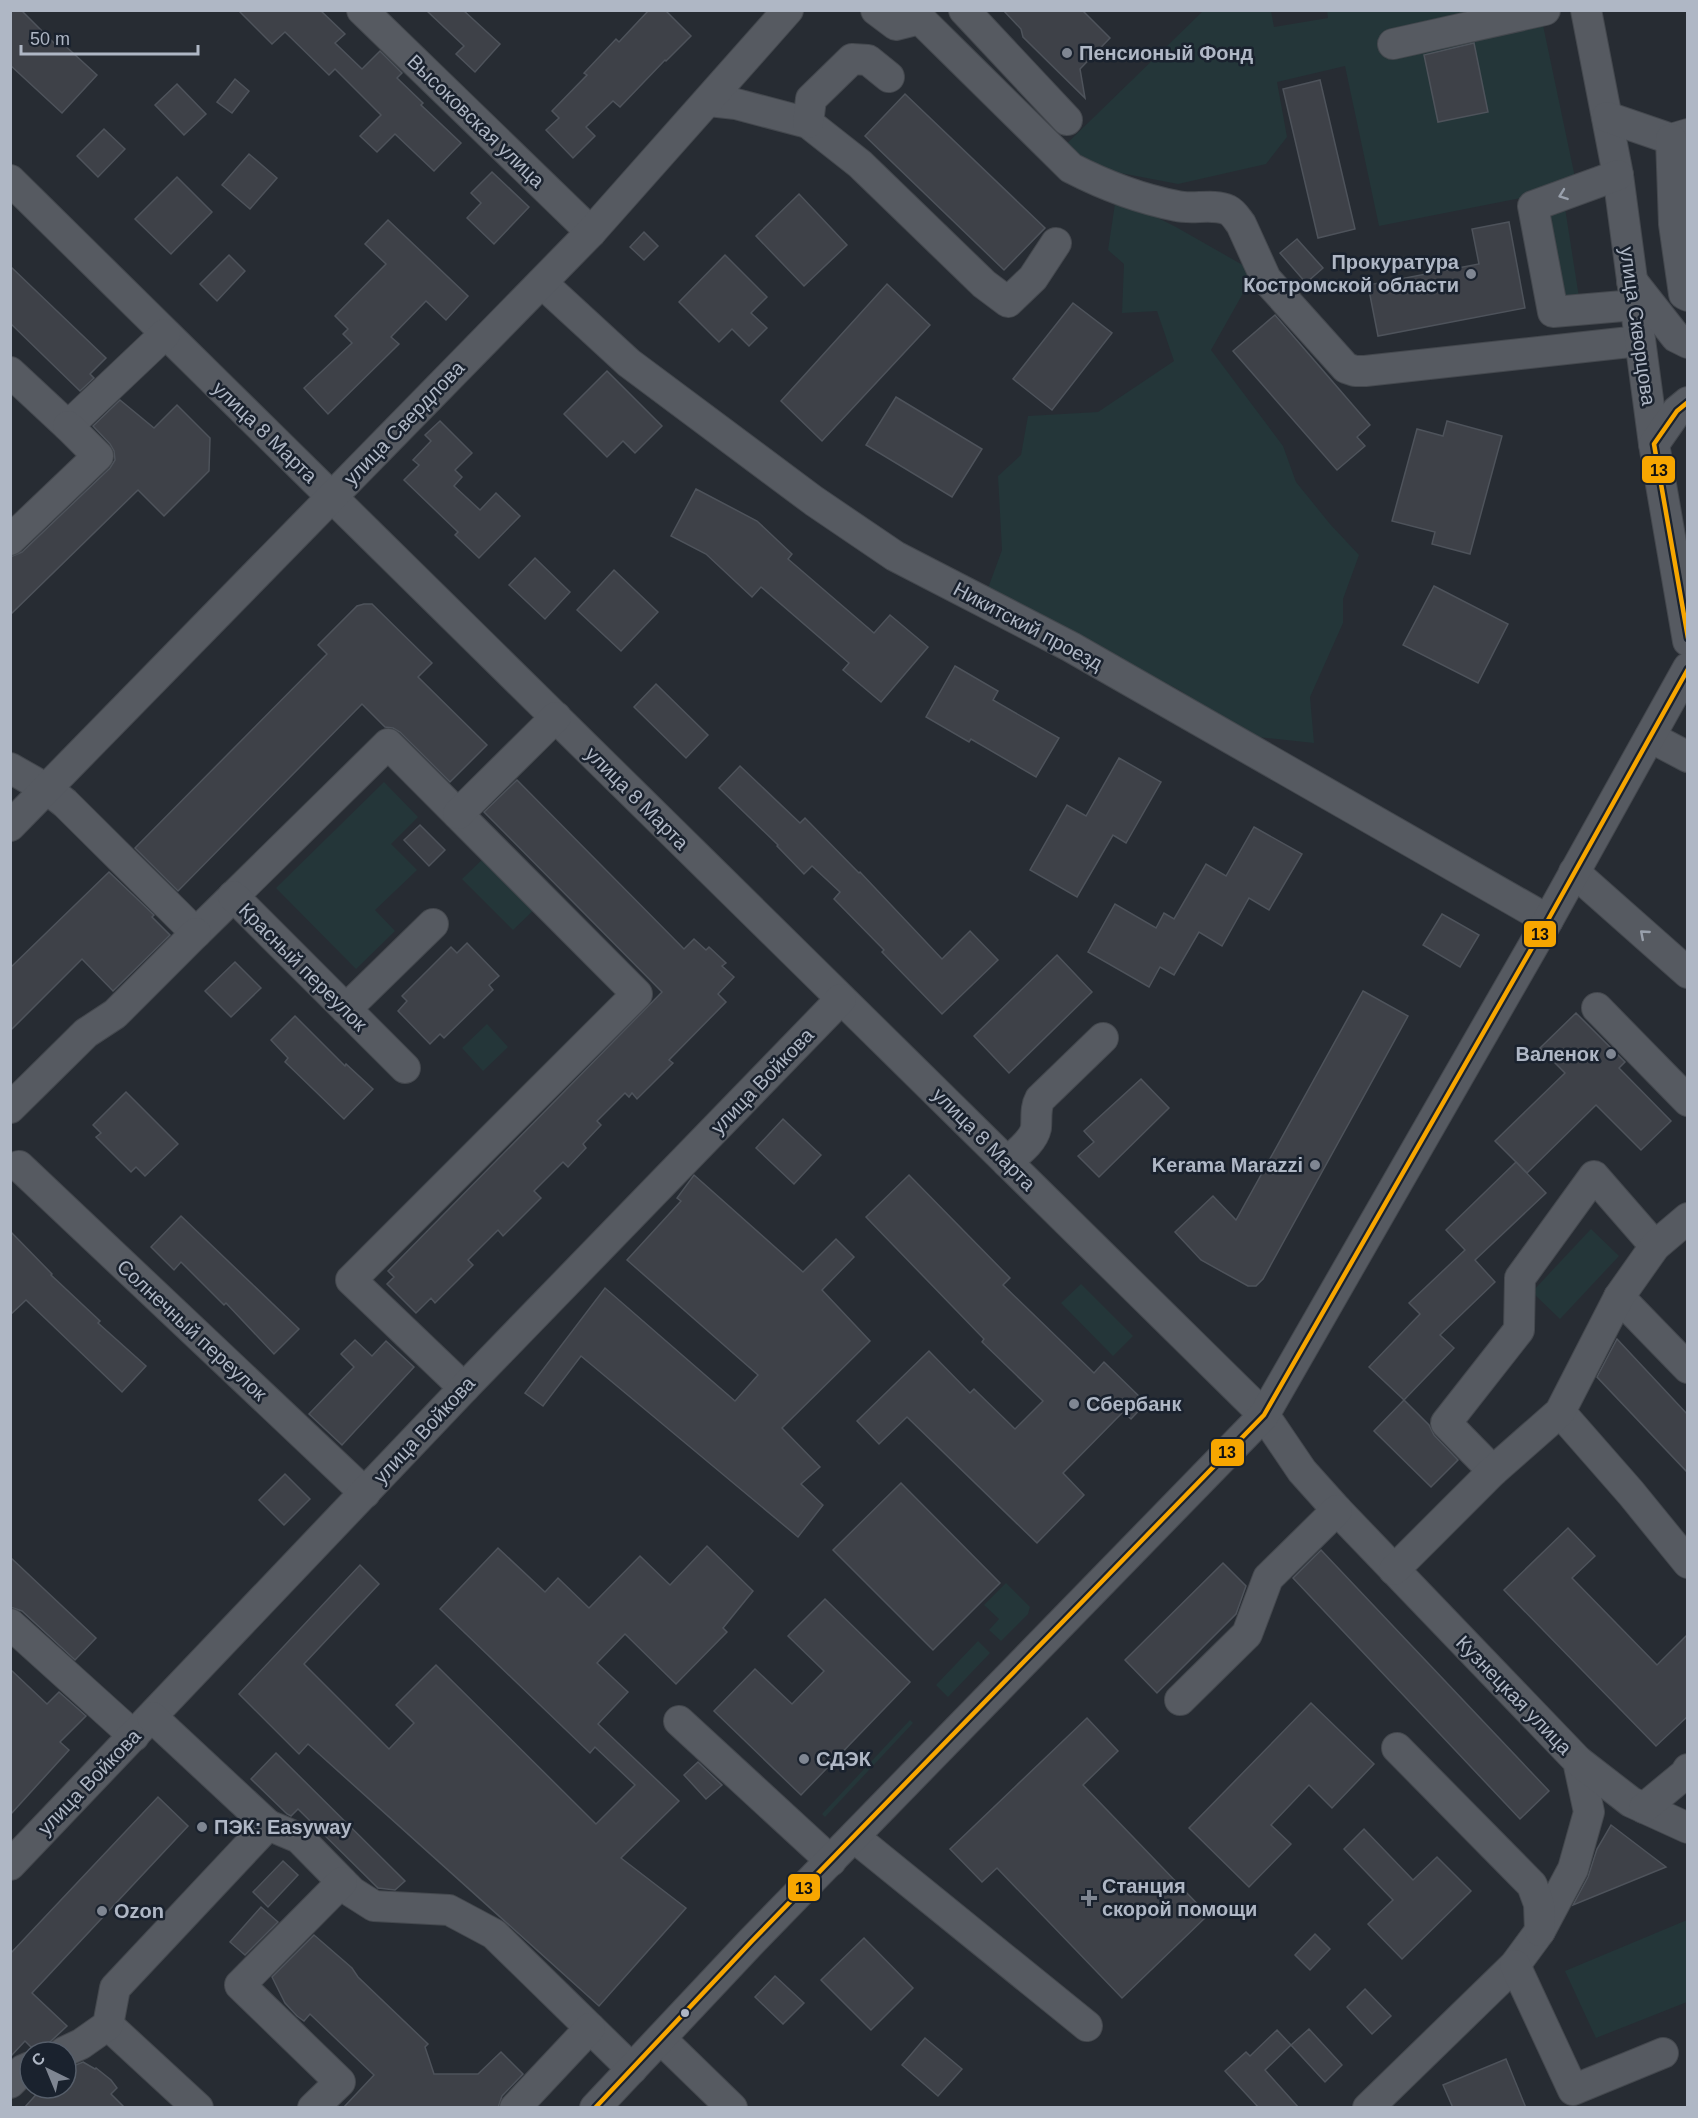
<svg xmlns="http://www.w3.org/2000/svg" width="1698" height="2118" font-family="Arial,sans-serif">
<rect width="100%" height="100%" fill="#272c33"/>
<g fill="#243639">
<path d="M1226,10L1271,11L1274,27L1328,18L1327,11H1540L1577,187L1379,226L1345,66L1277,82L1287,137L1266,164L1178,184L1110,171L1054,156L1203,11Z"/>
<path d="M1116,197L1176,227L1255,272L1211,350L1283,446L1296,482L1330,524L1359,555L1343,599V623L1310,697L1314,743L1257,737L1220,722L1181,691L987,591L1002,550L998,476L1021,455L1028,416L1098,412L1174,361L1157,311L1122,313L1124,264L1108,250Z"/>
<path d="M1565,208L1580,304L1564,303L1542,219Z"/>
<path d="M384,782L418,817L391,844L417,870L375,910L395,931L356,969L276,888Z"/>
<path d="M489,853L540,904L513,930L462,879Z"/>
<path d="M487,1024L508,1047L483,1071L462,1048Z"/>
<path d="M1591,1229L1619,1256L1560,1319L1532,1292Z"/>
<path d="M1081,1284L1133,1336L1113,1356L1061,1303Z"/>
<path d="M1006,1583L1030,1607L1028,1614L1001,1641L989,1630L999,1619L984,1605Z"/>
<path d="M978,1641L990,1653L948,1697L936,1685Z"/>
<path d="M910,1720L913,1723L825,1817L822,1814Z"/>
<path d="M1687,1920V2002L1596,2038L1565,1971Z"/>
</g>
<g fill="#3e4148" stroke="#4e535b" stroke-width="1.5">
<path d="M10,10H21L57,46L61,42L97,75L62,113L10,65Z"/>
<path d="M238,10H320L345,34L335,43L362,69L380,51L402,73L397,78L423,103L421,105L461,143L434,171L395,134L377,152L360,136L381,115L335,69L329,75L285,32L272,44Z"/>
<path d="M426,10H463L500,44L475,72L456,54L464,46Z"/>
<path d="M649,10H665L691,36L666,61L665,60L620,107L613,101L586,127L595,136L573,158L546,130L559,118L552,111L587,75L584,73L616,39L619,42Z"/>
<path d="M1003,10H1082L1110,38L1080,69L1085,98L1023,37L1021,29Z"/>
<path d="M1474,43L1488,112L1438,122L1424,55Z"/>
<path d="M235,79L249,91L232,113L217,102Z"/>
<path d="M1320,80L1355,229L1318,238L1283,89Z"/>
<path d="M177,84L206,114L184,135L155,105Z"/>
<path d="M905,94L1045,228L1004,270L865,136Z"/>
<path d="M104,129L125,149L98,177L77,156Z"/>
<path d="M249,154L277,178L250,209L222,185Z"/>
<path d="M492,172L529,207L494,244L467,218L481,203L471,193Z"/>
<path d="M177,177L212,212L171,254L135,219Z"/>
<path d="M799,194L847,245L804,286L756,236Z"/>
<path d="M388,220L468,296L446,320L426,301L391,337L399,344L328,414L304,388L352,343L343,334L348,329L335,316L386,264L365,244Z"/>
<path d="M1509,222L1525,308L1378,336L1368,285L1479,264L1472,229Z"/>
<path d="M644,232L658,246L644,260L630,247Z"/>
<path d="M1297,239L1323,268L1306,283L1280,253Z"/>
<path d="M229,255L245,271L217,301L200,284Z"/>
<path d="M725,255L767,297L751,313L767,328L749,346L732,329L719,342L679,302Z"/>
<path d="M10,266L106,358L90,374L94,378L80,391L10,323Z"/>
<path d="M887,284L930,325L822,441L781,401Z"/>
<path d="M1073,303L1112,333L1052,410L1013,379Z"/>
<path d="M1275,315L1370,425L1357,437L1365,446L1337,470L1233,351Z"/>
<path d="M607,371L662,426L635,453L623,441L607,457L564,414Z"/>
<path d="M896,397L982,449L952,497L866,445Z"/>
<path d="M120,400L154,428L177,405L210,438L209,471L164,516L138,490L10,615V557L22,552L110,468L115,460L114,451L110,444L93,426Z"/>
<path d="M440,421L472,453L455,470L462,477L454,486L480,510L496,493L520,516L479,558L455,535L458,532L404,480L419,465L413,460L431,441L425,435Z"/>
<path d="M1447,421L1502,436L1470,554L1432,544L1435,532L1392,521L1417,429L1443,436Z"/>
<path d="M696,489L757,521L792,554L788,559L874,633L890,615L928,647L881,702L843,670L849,663L761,587L752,597L706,554L671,536Z"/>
<path d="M535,558L570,592L545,619L509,585Z"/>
<path d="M614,570L658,612L621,651L577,610Z"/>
<path d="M1434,586L1508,624L1478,683L1403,645Z"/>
<path d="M364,604H372L432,663L418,677L487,745L450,782L400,732L393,728L385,727L362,704L178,891L135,848L327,654L318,645L357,606Z"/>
<path d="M955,666L998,691L993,700L1059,738L1036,777L971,739L969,742L926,717Z"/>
<path d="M656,684L708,735L686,758L634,707Z"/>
<path d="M1119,758L1161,782L1126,843L1113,835L1077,897L1030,870L1067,805L1086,816Z"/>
<path d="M740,766L800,823L805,818L859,873L860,872L942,959L970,931L998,960L942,1014L882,952L884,950L834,899L840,892L812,866L804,874L777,846L778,845L719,788Z"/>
<path d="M517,780L684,949L694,939L706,950L709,947L726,963L722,966L734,977L718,994L726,1002L669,1060L673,1063L637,1099L632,1093L629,1097L625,1093L597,1121L601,1125L583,1144L586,1148L568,1167L563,1162L534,1191L541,1198L503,1236L498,1230L468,1260L473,1265L435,1303L431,1298L416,1313L387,1284L394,1277L388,1271L662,992L484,812Z"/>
<path d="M420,825L445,850L429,866L404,840Z"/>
<path d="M1254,827L1302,854L1269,910L1249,898L1222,946L1199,932L1174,975L1160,967L1149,987L1088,952L1115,904L1156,928L1164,913L1174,919L1206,864L1226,876Z"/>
<path d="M109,872L154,915L152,917L170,935L113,991L82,959L10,1031V968Z"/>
<path d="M1442,914L1479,935L1460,967L1423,945Z"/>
<path d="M467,943L499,976L489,985L493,990L444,1038L440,1034L430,1044L398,1011L407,1001L402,996L451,947L457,953Z"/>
<path d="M1057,955L1092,992L1009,1073L974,1036Z"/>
<path d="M235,962L261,988L231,1017L205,991Z"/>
<path d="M1363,991L1408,1016L1263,1279L1256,1286H1248L1201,1260L1175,1232L1213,1196L1236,1220Z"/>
<path d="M1576,1013L1625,1062L1619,1068L1671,1121L1641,1150L1596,1105L1527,1173L1495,1141L1565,1073L1540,1048Z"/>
<path d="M295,1016L345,1066L346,1064L373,1089L344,1119L285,1062L288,1058L271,1040Z"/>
<path d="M1141,1079L1169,1108L1099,1177L1078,1156L1094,1142L1084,1131Z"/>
<path d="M126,1092L178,1144L145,1176L136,1167L131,1172L96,1137L101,1133L93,1125Z"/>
<path d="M783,1119L821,1155L794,1184L756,1148Z"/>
<path d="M1516,1162L1546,1193L1475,1260L1495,1282L1440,1335L1454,1348L1404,1400L1369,1367L1420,1314L1409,1303L1465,1250L1446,1230Z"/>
<path d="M694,1175L803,1272L836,1239L854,1257L822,1290L870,1341L782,1428L820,1467L801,1484L823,1505L798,1537L581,1356L543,1406L525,1393L605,1288L735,1401L758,1375L627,1260L681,1201L677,1198Z"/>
<path d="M909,1175L1010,1278L1003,1285L1094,1373L1104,1362L1146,1403L1131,1419L1123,1412L1063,1473L1084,1495L1037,1543L907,1417L879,1444L857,1421L929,1351L970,1393L974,1389L1015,1429L1043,1401L982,1342L984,1339L866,1217Z"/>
<path d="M181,1216L299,1329L274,1354L226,1303L224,1305L181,1262L174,1270L151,1247Z"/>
<path d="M10,1231L52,1274L51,1275L100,1321L98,1323L146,1366L122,1392L26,1300L10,1315Z"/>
<path d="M1617,1339L1688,1415V1473L1597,1377Z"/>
<path d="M355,1340L372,1356L386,1341L414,1367L342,1445L309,1414L354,1367L341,1354Z"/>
<path d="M1404,1400L1429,1425L1434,1435L1458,1460L1431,1487L1374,1431Z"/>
<path d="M285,1474L310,1499L284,1525L259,1500Z"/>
<path d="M901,1483L1000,1583L933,1650L833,1550Z"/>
<path d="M1568,1528L1595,1556L1572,1578L1657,1665L1688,1634V1716L1656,1746L1504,1590Z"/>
<path d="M707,1546L753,1591L723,1628L727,1632L676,1684L625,1634L597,1663L628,1692L598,1724L679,1801L621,1858L686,1908L599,2006L308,1744L299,1754L239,1694L360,1565L379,1584L304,1664L389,1749L414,1723L396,1705L436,1665L596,1824L635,1785L595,1747L590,1753L440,1609L498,1548L545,1592L558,1578L589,1608L640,1556L670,1585Z"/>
<path d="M1321,1550L1549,1791L1520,1819L1293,1578Z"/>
<path d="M10,1557L96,1638L75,1660L22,1611L10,1607Z"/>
<path d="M1223,1563L1246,1586L1236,1614L1157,1693L1125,1660Z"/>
<path d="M825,1599L910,1682L801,1795L714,1711L755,1669L792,1704L824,1671L788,1636Z"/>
<path d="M10,1669L47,1704L59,1692L86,1716L60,1742L69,1750L10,1815Z"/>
<path d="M1311,1703L1374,1764L1332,1808L1309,1785L1271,1825L1291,1844L1249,1887L1189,1828Z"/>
<path d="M1087,1718L1118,1751L1083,1785L1208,1915L1122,1998L997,1868L982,1882L950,1849Z"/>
<path d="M276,1753L405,1881L395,1890L378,1888L298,1809L291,1816L287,1814L251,1779Z"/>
<path d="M698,1762L722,1785L706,1799L684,1775Z"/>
<path d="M158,1797L188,1826L32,1993L67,2026L50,2042L43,2052L35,2051L25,2041L10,2057V1954Z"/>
<path d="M1611,1825L1666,1867L1573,1905L1588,1877L1597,1849Z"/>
<path d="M1364,1829L1413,1880L1437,1857L1471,1891L1402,1959L1368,1924L1393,1900L1344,1849Z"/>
<path d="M283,1861L298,1875L268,1907L253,1892Z"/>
<path d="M261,1907L278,1922L245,1955L230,1942Z"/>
<path d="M1315,1934L1330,1949L1310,1970L1295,1955Z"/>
<path d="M314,1935L352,1968L358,1977L428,2044L425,2047L434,2074H478L501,2052L523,2074L502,2096L498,2108H343L374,2075L310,2014L304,2021L297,2016L285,2003L272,1977Z"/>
<path d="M864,1938L913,1988L871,2030L821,1980Z"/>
<path d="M775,1976L804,2003L783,2024L755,1997Z"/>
<path d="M1365,1989L1391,2016L1372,2034L1347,2007Z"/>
<path d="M1309,2029L1342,2065L1325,2082L1291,2045Z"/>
<path d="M1277,2030L1291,2045L1265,2070L1299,2108H1259L1225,2071L1246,2052L1250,2056Z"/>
<path d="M925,2038L962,2069L938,2096L902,2065Z"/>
<path d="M1506,2059L1526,2108H1453L1443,2085Z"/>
<path d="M83,2062L95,2069L96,2068L111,2080L117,2088L111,2094L125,2108H24L42,2088H66V2069Z"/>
</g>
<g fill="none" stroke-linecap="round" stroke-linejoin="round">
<g stroke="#44484e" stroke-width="32">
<g id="minor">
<path d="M362,10L591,232"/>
<path d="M876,10L896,25L920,19L1071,168C1104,185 1141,199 1177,206C1193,210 1213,203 1228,210C1234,213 1237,219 1241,224L1266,279L1346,368L1355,371H1365L1639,341"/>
<path d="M964,10L1067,120"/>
<path d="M1586,10L1618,175L1654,444L1688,641"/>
<path d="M1393,44L1545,10"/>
<path d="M709,101L736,104L808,123L860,164L984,284L1008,302L1033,278L1056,243"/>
<path d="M1607,117L1671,139L1688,134"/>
<path d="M808,123L811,99L852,59L868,60L889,77"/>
<path d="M1671,139L1674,224L1684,294L1688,296"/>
<path d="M1618,175L1533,206L1553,312L1635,305"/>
<path d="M10,180L1264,1415L1302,1471L1337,1510L1578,1761L1589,1812L1573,1869L1540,1931L1515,1965L1368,2108"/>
<path d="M1632,281L1676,337L1688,343"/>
<path d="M542,283L629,363L814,501L895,556L1071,647L1548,920"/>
<path d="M10,372L68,426L165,334"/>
<path d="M1654,444L1677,411L1688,402"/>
<path d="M10,540L98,456L68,426"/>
<path d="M1650,737L1688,757"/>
<path d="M10,768L47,789L65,803L196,933L388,744L637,994L351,1280L464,1388"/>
<path d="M458,814L556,717"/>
<path d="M10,826L591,232L788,10"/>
<path d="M1574,872L1688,973"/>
<path d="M233,896L405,1068"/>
<path d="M1597,1008L1688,1101"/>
<path d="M346,1009L433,924"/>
<path d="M10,1108L86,1033L115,1014L196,933"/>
<path d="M1007,1162C1017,1153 1033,1142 1036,1128C1037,1118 1035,1108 1040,1099L1103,1038"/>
<path d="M19,1166L365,1493"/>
<path d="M1619,1297L1688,1368"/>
<path d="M1560,1412L1631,1493L1688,1563"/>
<path d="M1493,1471L1446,1423L1519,1330L1520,1278L1594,1176L1655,1246"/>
<path d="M1394,1570L1493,1471L1560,1412L1619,1297L1655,1246L1688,1218"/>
<path d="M10,1624L134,1736"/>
<path d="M1180,1700L1247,1634L1268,1578L1337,1510"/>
<path d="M679,1721L831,1861"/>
<path d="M1397,1748L1532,1885L1539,1904L1540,1931"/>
<path d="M1578,1761L1631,1802L1688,1828"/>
<path d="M1644,1808L1685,1774L1688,1769"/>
<path d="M268,1825L299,1838L352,1892L374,1906L449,1910L494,1934L632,2069"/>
<path d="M854,1837L1087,2026"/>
<path d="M10,1865L464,1388L841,999"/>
<path d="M1515,1965L1573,2090L1663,2053"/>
<path d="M108,2025L198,2108"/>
<path d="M661,2039L732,2108"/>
<path d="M64,2052L81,2044L108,2025L115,1988L268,1825L152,1717"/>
<path d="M10,2083L23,2070L30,2067"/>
<path d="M313,2108L340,2082L240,1985L342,1882"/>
<path d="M515,2108L590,2028"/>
<path d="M595,2108L752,1941L1264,1415L1548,920L1688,668"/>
</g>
</g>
<use href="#minor" stroke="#565a61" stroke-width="30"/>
<g stroke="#1a222e" stroke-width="9">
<g id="bus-1">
<path d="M1688,402L1677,411L1654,444L1688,638"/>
<path d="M595,2108L752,1941L1264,1415L1548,920L1688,669"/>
</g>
</g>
<use href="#bus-1" stroke="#f7a600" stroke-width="4.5"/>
</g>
<defs><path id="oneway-chevron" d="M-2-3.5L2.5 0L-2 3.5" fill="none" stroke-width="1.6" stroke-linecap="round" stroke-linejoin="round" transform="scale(1.5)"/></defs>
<g stroke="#99a0ac">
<use href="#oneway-chevron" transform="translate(1563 195) rotate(160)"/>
<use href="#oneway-chevron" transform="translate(1644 934) rotate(-139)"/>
</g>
<g fill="#7f8692" stroke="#1a222e" stroke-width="2">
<circle cx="1067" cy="53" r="6"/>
<circle cx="1471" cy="274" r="6"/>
<circle cx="1611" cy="1054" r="6"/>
<circle cx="1315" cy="1165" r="6"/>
<circle cx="1074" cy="1404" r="6"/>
<circle cx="804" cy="1759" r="6"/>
<circle cx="202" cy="1827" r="6"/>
<path d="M1086 1889h6v6h6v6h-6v6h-6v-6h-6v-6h6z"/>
<circle cx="102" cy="1911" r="6"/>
</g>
<circle fill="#afb7c5" stroke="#1a222e" stroke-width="2" cx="685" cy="2013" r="5"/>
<g text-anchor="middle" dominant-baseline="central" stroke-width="5" stroke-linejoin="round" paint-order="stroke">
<g font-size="20" font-weight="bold" fill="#afb7c5" stroke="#1a222e" text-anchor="start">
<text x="1079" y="53">Пенсионый Фонд</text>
<text x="1459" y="262" text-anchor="end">Прокуратура<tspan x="1459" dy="23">Костромской области</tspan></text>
<text x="1599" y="1054" text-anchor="end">Валенок</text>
<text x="1303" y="1165" text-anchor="end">Kerama Marazzi</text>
<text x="1086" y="1404">Сбербанк</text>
<text x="816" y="1759">СДЭК</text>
<text x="214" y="1827">ПЭК: Easyway</text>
<text x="1102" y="1886">Станция<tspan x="1102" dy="23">скорой помощи</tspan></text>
<text x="114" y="1911">Ozon</text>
</g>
<g font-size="20" fill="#afb7c5" stroke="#1a222e">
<text transform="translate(476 121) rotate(44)">Высоковская улица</text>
<text transform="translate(1638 326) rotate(82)">улица Скворцова</text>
<text transform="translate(404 423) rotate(-46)">улица Свердлова</text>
<text transform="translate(265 432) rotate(44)">улица 8 Марта</text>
<text transform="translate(1028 626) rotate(28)">Никитский проезд</text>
<text transform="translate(637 798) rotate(45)">улица 8 Марта</text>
<text transform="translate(303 967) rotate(45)">Красный переулок</text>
<text transform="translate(762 1081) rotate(-46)">улица Войкова</text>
<text transform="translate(984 1139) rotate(45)">улица 8 Марта</text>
<text transform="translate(192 1330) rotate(43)">Солнечный переулок</text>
<text transform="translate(424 1430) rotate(-47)">улица Войкова</text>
<text transform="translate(1514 1695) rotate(46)">Кузнецкая улица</text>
<text transform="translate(89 1782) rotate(-46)">улица Войкова</text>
</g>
</g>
<g stroke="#1a222e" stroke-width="2">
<rect x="1641" y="455" width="35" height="29" rx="6" fill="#f7a600"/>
<rect x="1523" y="920" width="34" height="28" rx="6" fill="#f7a600"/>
<rect x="1210" y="1438" width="35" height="29" rx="6" fill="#f7a600"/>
<rect x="787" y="1873" width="34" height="29" rx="6" fill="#f7a600"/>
</g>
<g font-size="16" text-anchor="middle" font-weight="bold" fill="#111">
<text x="1659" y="476">13</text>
<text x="1540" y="940">13</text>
<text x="1227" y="1458">13</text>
<text x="804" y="1894">13</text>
</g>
<rect width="1698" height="2118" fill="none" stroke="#afb7c5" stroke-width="24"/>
<g transform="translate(48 2070) rotate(317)"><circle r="28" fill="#1a222e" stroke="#565e6a" stroke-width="1.5"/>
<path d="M0-4.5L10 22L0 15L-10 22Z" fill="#7f8692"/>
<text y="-9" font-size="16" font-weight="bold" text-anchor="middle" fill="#afb7c5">С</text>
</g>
<path d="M21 45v9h177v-9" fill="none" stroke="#afb7c5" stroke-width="3"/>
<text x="30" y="45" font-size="18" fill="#afb7c5" stroke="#1a222e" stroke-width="4.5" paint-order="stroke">50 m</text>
</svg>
